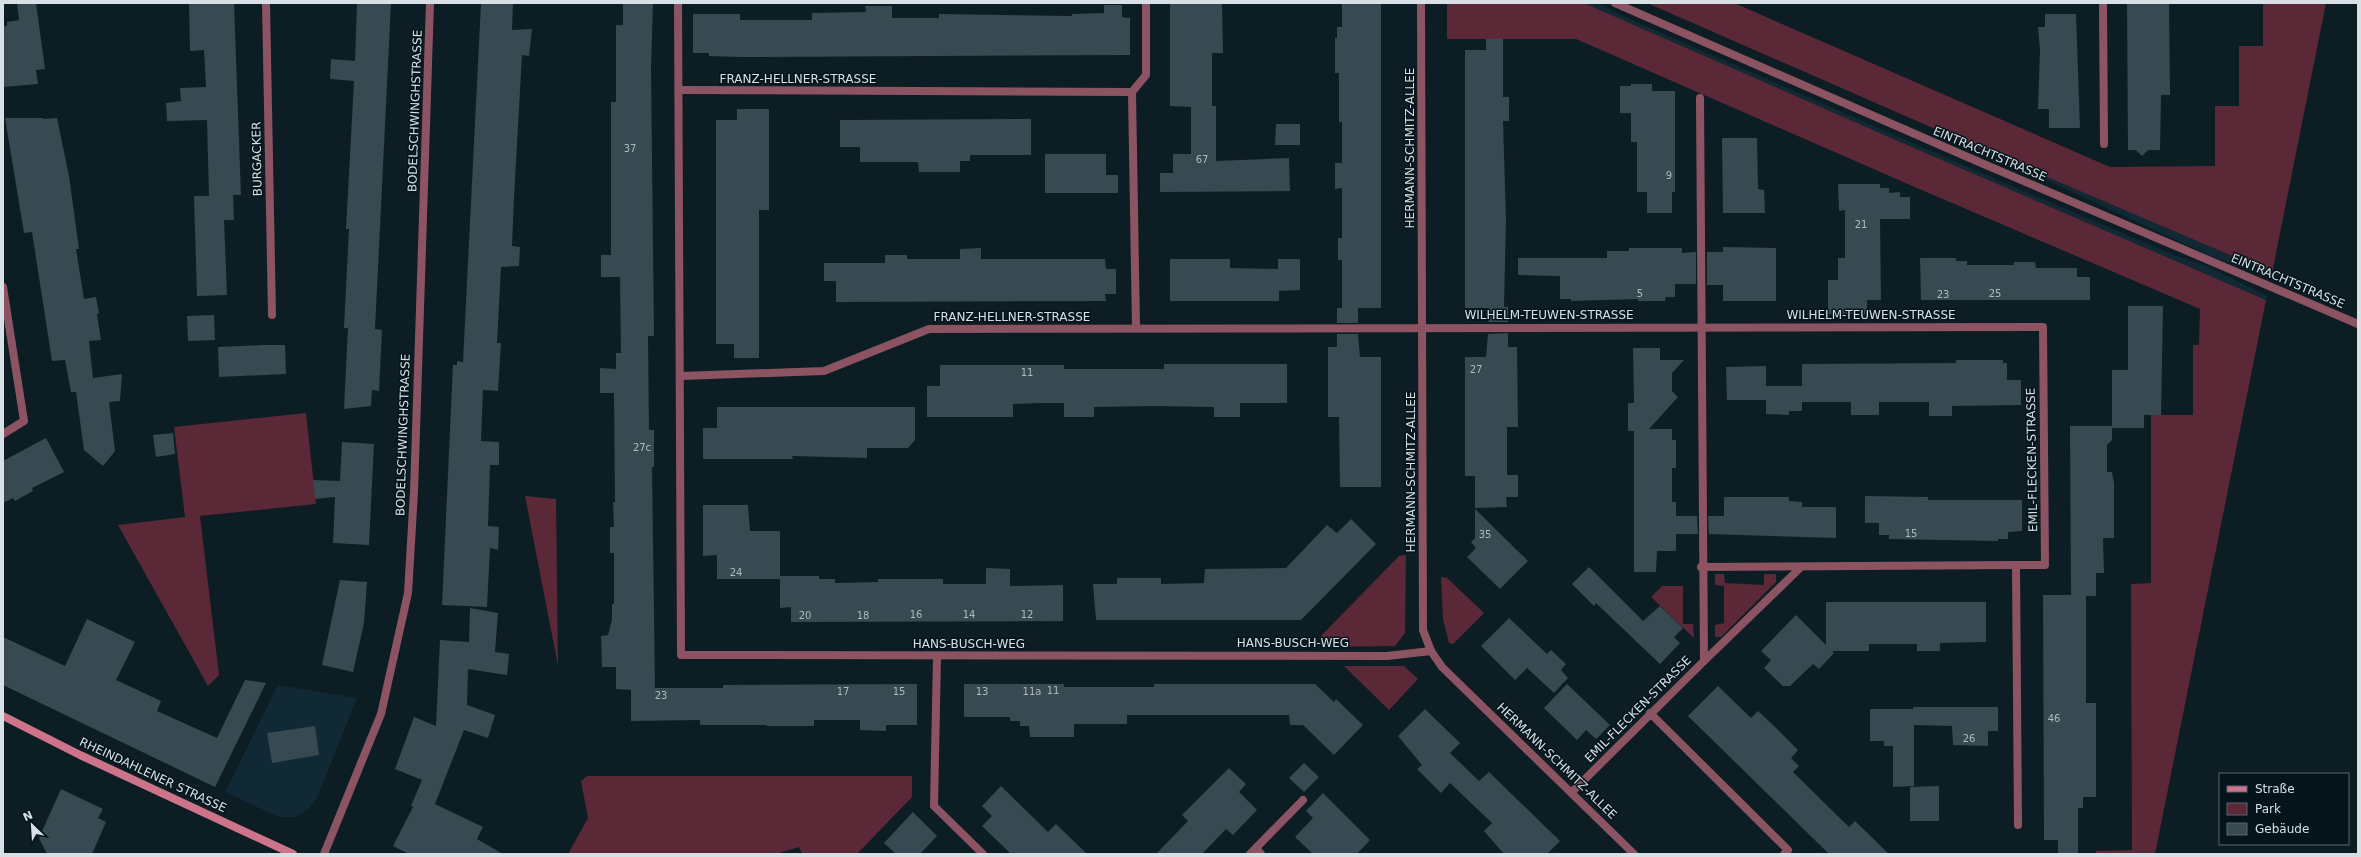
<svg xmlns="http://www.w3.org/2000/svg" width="2361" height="857" font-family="'DejaVu Sans',sans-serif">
<rect width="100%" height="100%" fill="#0d1d24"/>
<g fill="#112934">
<path d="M1584,3H1598L1625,17L1979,172L2176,256L2209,267L2267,296L2266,300L1914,148Z"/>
<path d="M1958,139L2272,273L2271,277L2213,257Z"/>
<path d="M278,685L357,698L317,798L309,808L297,817H279L225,792Z"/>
</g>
<g fill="#5a2836">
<path d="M1447,3H1584L1914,148L2266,300L2155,854H2096V851L2132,850L2131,584L2151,583V415H2193V345H2199L2200,309L1910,185L1576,39H1447Z"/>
<path d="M1647,3H1734L2110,167L2215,166V106H2239V46H2263V3H2326L2272,273L1958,139Z"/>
<path d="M306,413L316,504L200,516L219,675L208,686L118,525L185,517L174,427Z"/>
<path d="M525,496L556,499L558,666Z"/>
<path d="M1406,555L1405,633L1395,646L1326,647L1319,638L1399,556Z"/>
<path d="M1715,574H1724L1725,583L1764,585V574H1776V582L1721,637H1715V625L1724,623V586L1715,585Z"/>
<path d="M1441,577L1447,578L1484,613L1453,644L1449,643L1443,619Z"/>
<path d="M1662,586H1683V624H1693L1694,638L1651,597Z"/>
<path d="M1344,666H1404L1418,679L1389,710Z"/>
<path d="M587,776H912V797L857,854H802L799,847L776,854H568L588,818L581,781Z"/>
</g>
<g fill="#374951">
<path d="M17,3H36L45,69L36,70L38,84L3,87V26H7V22L19,20Z"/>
<path d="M189,3H234L241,195H233L234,220H224L227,295L197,296L194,196H209L207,120L167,121L166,103L181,101L180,88L206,87L204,50L190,51Z"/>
<path d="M357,3H391L375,329L382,330L379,391L372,390L371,406L344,409L348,328H344L349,229H346L354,81L330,79L331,59L355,61Z"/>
<path d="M481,3H513L512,30L532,29L529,56L522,55L514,198L512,246L520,247L519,266L501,267L497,343H501L498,391L483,390L481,441L499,442V465H490L488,526L499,527L498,550L490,548L487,607L442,605L453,365H457V361L463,362Z"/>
<path d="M623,3H653L651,68L654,336H648L649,430H654V467H652L655,688H723V685L917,684V725H886V731L860,730V720H814V726H767V725H700V720L631,721V690L616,689V667H602L601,636L608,635L612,620V604H614V553H610V527H614L613,502H615L614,393H600V368L616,369V353H621L620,277H601V255H611V102H616V25H623Z"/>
<path d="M1170,3H1222L1223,53H1212V106H1216V161L1289,158L1290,191L1160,192V173H1173V154H1191V107L1170,106Z"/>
<path d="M1342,3H1381V308H1342V260H1338V238H1342V188L1335,189V163H1342V122H1339V73H1335V38H1337V27H1342Z"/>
<path d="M2127,3H2169L2170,95H2161L2160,150H2148L2142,156L2136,150H2128Z"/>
<path d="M1104,5H1122V17L1130,18V55L740,57L709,56V53H693V14H740V20H812V13L866,12L865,6H892V18H939V14L1072,16V14L1104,13Z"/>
<path d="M2045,14H2076L2080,128H2049V109H2038L2040,50L2038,27H2045Z"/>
<path d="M1486,39H1503V97H1509V121H1503L1506,220L1504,307H1508V322H1488V308H1465V50H1486Z"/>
<path d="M1631,84H1652V91H1675V192H1672V213H1647V192H1637V142H1631V113H1620V86H1631Z"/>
<path d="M737,109H769V210H759V358H734V344H716V120H737Z"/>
<path d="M5,118H43V119L57,118L69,176L79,249H76L84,299L96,297L99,313L97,314L101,340L89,341L93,378L122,374L120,401L109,402L115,451L103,466L84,450L76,392H71L65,360L52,361L32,232L24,233Z"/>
<path d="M1031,119V155H970V161H960V172H919L918,162H860V147H840V120Z"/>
<path d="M1276,124H1300V145H1275Z"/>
<path d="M1722,138H1757L1758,189L1764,190L1765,213H1723Z"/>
<path d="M1045,154H1106V175H1118V193H1045Z"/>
<path d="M1838,184H1880V188H1889V193L1900,192V197H1910V219H1880L1881,300H1867V314H1828V280H1838V258H1845V210L1839,211Z"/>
<path d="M1723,247L1776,248V301H1723V285H1707V252H1723Z"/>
<path d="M981,248V259H1105L1106,269H1116V294H1105L1106,301L836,302V281H824V263H885V255H907V259H960V249Z"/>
<path d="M1629,248H1682V253L1696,252V284H1675V297H1666L1665,301H1638V299L1571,301V299H1560V276L1518,275V258H1607V251H1629Z"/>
<path d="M1920,258H1956V261H1967V265H2014V262H2035L2036,268H2077V277H2090V300H1921Z"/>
<path d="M1170,259H1230V268L1278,269V259H1300V290L1279,291V301H1170Z"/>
<path d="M2128,306H2163L2161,415H2144V428H2112V440L2107,445V472H2112L2114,483V538H2103L2104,573H2096V596H2086V703H2096V797H2083V808H2078V854H2058V840H2044L2043,595H2071L2070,426H2112V370H2128Z"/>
<rect x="1337" y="308" width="21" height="15"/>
<path d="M214,315L215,340L188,341L187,316Z"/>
<path d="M1508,333V347H1517L1518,427H1507V475H1518V497H1506L1507,507L1475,508V476H1465V357H1486L1488,334Z"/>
<path d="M1337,334H1358L1360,357H1381V487H1340L1339,417H1328V347H1337Z"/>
<path d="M263,345H285L286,374L219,377L218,347Z"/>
<path d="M1633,348H1660V360H1684L1672,373V391L1678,397L1649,429H1672V440H1676V468H1672V502H1676V516H1697L1698,534H1676V551H1657L1656,572H1634V431H1628V403H1634Z"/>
<path d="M1956,360H2003V363H2007V380H2021V405L1952,406V416H1929V402H1879V415H1851V402H1802V411H1789V415L1766,414V400H1727L1726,367L1766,366V386H1802V364L1956,363Z"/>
<path d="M1164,364H1287V403H1240V417H1214V407L1154,406L1094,407V417H1064V403H1039L1013,404V417H927V386H940V365H1064V369H1164Z"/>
<path d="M717,407H915V440L908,448H867V458L792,456L793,459H703V428H717Z"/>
<path d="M173,433L175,454L156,457L153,435Z"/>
<path d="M46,438L64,472L32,488L33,491L15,501L13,498L3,503V461Z"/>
<path d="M342,442L374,444L369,545L333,543L335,497L315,499L313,480L340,481Z"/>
<path d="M1865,496L1928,497V500H2022V531L2008,532V539H1998V541L1889,539V535H1879V523H1865Z"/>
<path d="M1724,497H1789V501L1802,502V507H1836V538L1709,534L1708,516H1724Z"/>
<path d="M703,505H748L750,531H780V579H717V555L703,556Z"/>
<path d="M1475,509L1528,561L1500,589L1467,557L1476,548L1471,542L1475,538Z"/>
<path d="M1351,519L1376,544L1301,620H1096L1093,584H1117V578H1161V584L1204,583L1205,569L1286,568L1327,525L1337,533Z"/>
<path d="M1589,567L1643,621L1660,606L1683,628L1674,637L1680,643L1660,664L1596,603L1594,606L1572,584Z"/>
<path d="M986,568L1010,569V586L1063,585V621L791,622V607L780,608V576H819V579H835V583L878,582V579H943V584H986Z"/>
<path d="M340,580L367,582L364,623L353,672L322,665Z"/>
<path d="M1826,602H1986V642L1940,643V651H1917V644H1869V651H1832L1834,653L1819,669L1813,664L1790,686H1783L1764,668L1771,660L1761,651L1796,615L1826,645Z"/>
<path d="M470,608L498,613L495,652L509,654L507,675L468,669L467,705L495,715L488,738L464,730L435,804L483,827L477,839L503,854H409L393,846L413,807L411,806L422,780L395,769L414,717L436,726L440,640L469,642Z"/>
<path d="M1509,618L1547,654L1551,650L1566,664L1561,670L1568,678L1554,693L1527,668L1515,680L1481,646Z"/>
<path d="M87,619L135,642L116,680L161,701L157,711L217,738L245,680L266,683L215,787L3,685V637L65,666Z"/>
<path d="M964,684H1064V687H1154V684H1315L1334,702L1336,699L1363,725L1334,755L1303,725H1290L1289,715H1127V724H1074V737H1030L1029,726H1020V721H1010V717H964Z"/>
<path d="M1567,684L1610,725L1596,739L1586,730L1577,740L1544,708Z"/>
<path d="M1718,686L1751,718L1758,711L1773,725L1798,750L1791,758L1799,766L1793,772L1849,827L1855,821L1889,854H1829L1688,716Z"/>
<path d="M1913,707H1998V731H1988V746L1953,745L1952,726L1914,725V786L1893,787V746H1884V741H1870V709H1913Z"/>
<path d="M1425,709L1460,743L1450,753L1479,781L1489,772L1560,841L1547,854H1504L1484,831L1492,823L1450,783L1441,793L1417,769L1422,765L1398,736Z"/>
<path d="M315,726L319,755L272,763L267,733Z"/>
<path d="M1304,763L1319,777L1304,792L1289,778Z"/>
<path d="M1229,768L1246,784L1239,792L1257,810L1233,835L1226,829L1202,854H1156L1188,821L1182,815Z"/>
<path d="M1001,786L1048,832L1056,824L1087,854H1011L982,826L992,816L982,806Z"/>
<path d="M1939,786V821H1910V787Z"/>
<path d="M61,789L103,809L98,818L106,822L92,854H47L39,838Z"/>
<path d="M1323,793L1370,840L1357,854H1313L1295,837L1313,818L1306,811Z"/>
<path d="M913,812L937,836L920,854H896L884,843Z"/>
</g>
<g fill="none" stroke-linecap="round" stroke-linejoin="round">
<path stroke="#8c5462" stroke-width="8" d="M1650,713L1788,850L1784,854"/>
<g stroke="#8c5462" stroke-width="8">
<path d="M266,3L272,315"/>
<path d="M678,3L681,655L1387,656L1431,651"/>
<path d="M1421,3L1423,630L1431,651L1442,667L1634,854"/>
<path d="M1615,3L1979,162L2358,324"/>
<path d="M2103,3L2104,144"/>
<path d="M680,90L1132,92L1136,328"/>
<path d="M1132,92L1146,75V3"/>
<path d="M3,287L24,421L3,434"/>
<path d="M681,376L824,371L929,329L2043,327L2045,565H2016L2018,825"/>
<path d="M1701,567L2016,565"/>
<path d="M937,656L934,806L983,854"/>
<path d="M1704,661L1800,568"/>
<path d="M1572,792L1704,661L1700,98"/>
<path d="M1256,848L1261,854"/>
<path d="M324,854L381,714L408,593L414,492L430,3"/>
<path d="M1250,854L1303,800"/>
</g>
<path stroke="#cd748b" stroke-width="8" d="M3,716L80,755L293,854"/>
</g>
<g text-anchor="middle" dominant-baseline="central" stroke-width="3" stroke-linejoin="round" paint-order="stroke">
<g font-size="10" fill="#aebac0">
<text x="630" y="148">37</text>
<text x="1202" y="159">67</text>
<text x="1669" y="175">9</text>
<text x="1861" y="224">21</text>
<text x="1640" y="293">5</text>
<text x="1995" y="293">25</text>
<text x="1943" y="294">23</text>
<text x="1476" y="369">27</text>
<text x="1027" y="372">11</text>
<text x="642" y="447">27c</text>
<text x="1911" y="533">15</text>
<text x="1485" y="534">35</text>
<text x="736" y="572">24</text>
<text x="916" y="614">16</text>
<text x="969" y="614">14</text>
<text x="1027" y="614">12</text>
<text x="805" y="615">20</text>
<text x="863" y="615">18</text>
<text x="1053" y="690">11</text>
<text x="843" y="691">17</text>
<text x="899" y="691">15</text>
<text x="982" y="691">13</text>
<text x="1032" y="691">11a</text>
<text x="661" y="695">23</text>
<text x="2054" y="718">46</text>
<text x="1969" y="738">26</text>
</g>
<g font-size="12" fill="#d6e0e5" stroke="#05141b">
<text x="798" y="79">FRANZ-HELLNER-STRASSE</text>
<text transform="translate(415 111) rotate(-88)">BODELSCHWINGHSTRASSE</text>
<text transform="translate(1410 148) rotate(-90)">HERMANN-SCHMITZ-ALLEE</text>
<text transform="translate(1990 154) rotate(23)">EINTRACHTSTRASSE</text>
<text transform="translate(257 159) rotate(-91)">BURGACKER</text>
<text transform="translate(2288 281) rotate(23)">EINTRACHTSTRASSE</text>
<text x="1549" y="315">WILHELM-TEUWEN-STRASSE</text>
<text x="1871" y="315">WILHELM-TEUWEN-STRASSE</text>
<text x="1012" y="317">FRANZ-HELLNER-STRASSE</text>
<text transform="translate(403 435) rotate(-88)">BODELSCHWINGHSTRASSE</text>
<text transform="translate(2032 460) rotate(-91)">EMIL-FLECKEN-STRASSE</text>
<text transform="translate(1411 472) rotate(-90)">HERMANN-SCHMITZ-ALLEE</text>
<text x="1293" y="643">HANS-BUSCH-WEG</text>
<text x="969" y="644">HANS-BUSCH-WEG</text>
<text transform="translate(1638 709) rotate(-45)">EMIL-FLECKEN-STRASSE</text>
<text transform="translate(1557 761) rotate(44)">HERMANN-SCHMITZ-ALLEE</text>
<text transform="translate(153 775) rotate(25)">RHEINDAHLENER STRASSE</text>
</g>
</g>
<rect width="2361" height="857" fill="none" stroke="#d6e0e5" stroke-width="8"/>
<rect x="2219" y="773" width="130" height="72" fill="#05141b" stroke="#59666c"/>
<rect x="2227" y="786" width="20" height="6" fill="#cd748b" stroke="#59666c"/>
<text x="2255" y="793" font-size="12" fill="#d6e0e5">Straße</text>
<rect x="2227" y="803" width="20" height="12" fill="#5a2836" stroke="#59666c"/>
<text x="2255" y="813" font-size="12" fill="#d6e0e5">Park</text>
<rect x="2227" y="823" width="20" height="12" fill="#374951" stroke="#59666c"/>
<text x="2255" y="833" font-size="12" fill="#d6e0e5">Gebäude</text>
<g transform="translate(32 825) rotate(335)" stroke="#05141b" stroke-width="3" paint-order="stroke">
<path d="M0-3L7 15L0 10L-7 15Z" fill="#d6e0e5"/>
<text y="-6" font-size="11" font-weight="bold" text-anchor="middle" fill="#d6e0e5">N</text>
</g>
</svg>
